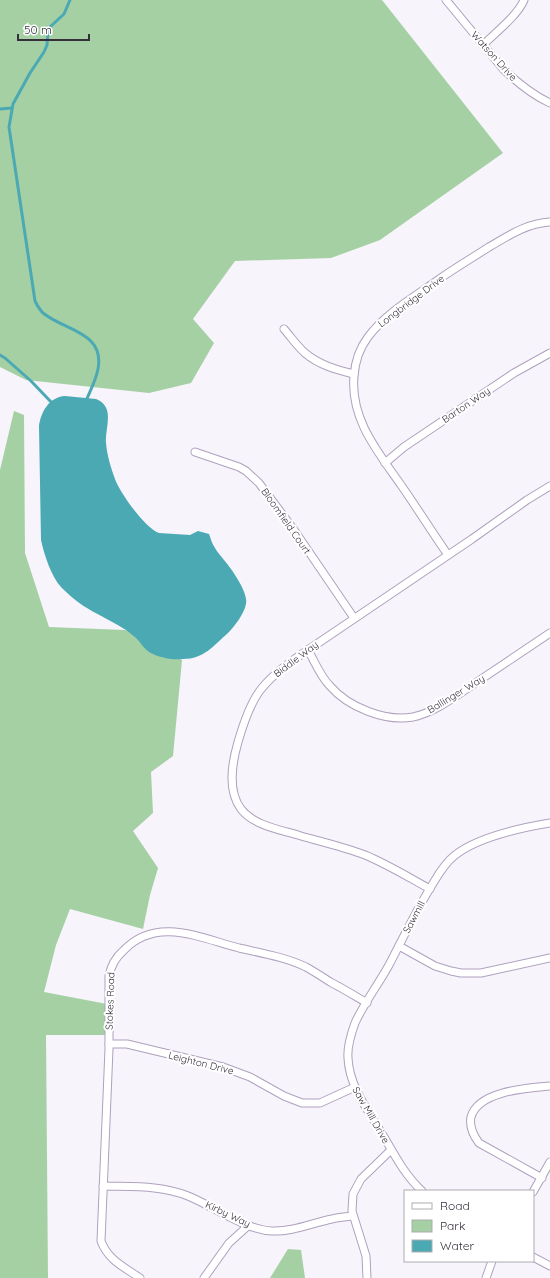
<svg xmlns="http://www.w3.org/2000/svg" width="550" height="1278" font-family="Quicksand,sans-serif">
<rect width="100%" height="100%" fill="#f7f4fb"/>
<g fill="#a5d0a4">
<path d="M0,0H382L503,153L380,240L331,258L235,261L193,319L214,343L191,383L149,393L26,380L0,367Z"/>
<path d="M14,411L24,415L25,553L49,627L125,630L182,660L173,756L151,772L153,813L133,831L158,868L150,895L143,929L70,909L56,945L44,992L107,1004L108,1035H46L48,1278H0V470Z"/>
<path d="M288,1249L301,1250L305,1278H270Z"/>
</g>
<path fill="#4ba9b4" d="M65,396L96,399C101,401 105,404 107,410C110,420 105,433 106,443C107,455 111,468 115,479C120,493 145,528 159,533L190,535L198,531L209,534C211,539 212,544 215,548C217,552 221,556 224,560C231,568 245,588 246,599C248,609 235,626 228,633C213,646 204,659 183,659C173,660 161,658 153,654C145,651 142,644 136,638C122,625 103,618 87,608C78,603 68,594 61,587C51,576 44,554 41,540L39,426C41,412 49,397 65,396Z"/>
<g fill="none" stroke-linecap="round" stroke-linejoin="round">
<g stroke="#4ba9b4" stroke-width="3">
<path d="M70,0L64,14L51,26L48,32L47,45L44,52L30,73L13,104L9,127L35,301C37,305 40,310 43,313C65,331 105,332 98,369C96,380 90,391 86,401"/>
<path d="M0,109L12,108"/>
<path d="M0,355L5,358L31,381L53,404"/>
</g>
<g stroke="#afa1bf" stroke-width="9">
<g id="minor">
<path d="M446,0L504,70C518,83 532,95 550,103"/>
<path d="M483,45C495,33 518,15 524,0"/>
<path d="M284,329C291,337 297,346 305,353C319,365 337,370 354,374"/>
<path d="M195,452L239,467L246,471L259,483L294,530L354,618"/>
<path d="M385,463L404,447L514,373L550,353"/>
<path d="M448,555C432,532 417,508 401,485C378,452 350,419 354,376C355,362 359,349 368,337C386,313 414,297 438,280C455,268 472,258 489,247C508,236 527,223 550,222"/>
<path d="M308,650C315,662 320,676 330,686C348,707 385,722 413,717C436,712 457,695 477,682C501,666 526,649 550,633"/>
<path d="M430,889C408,877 387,864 365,855C344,847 322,842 301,836C282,830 254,826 241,809C227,790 232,763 238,742C251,697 260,683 299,656L472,539L527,500L550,486"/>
<path d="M399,946L435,966L451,971L461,973H481L550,958"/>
<path d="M109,1044H127L223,1067L250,1077L284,1096L302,1103H320L355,1087"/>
<path d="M542,1178L479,1143C473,1135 469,1127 471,1117C478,1091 527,1088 550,1086"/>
<path d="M103,1186C132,1187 161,1185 188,1196C213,1206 245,1230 272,1231C292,1232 312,1223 332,1219C339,1217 346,1217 353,1216"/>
<path d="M422,1191C405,1175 395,1156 384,1137C370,1113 349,1087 348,1058C347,1046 351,1034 355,1023C364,1003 378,985 389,965C403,938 416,911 432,885C438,875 444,864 454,856C477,837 520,828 550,823"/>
<path d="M533,1192L550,1162"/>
<path d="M533,1257L550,1266"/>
<path d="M140,1278C124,1267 108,1260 101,1241L109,1049V976C111,965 116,957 124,950C157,916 200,938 239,948C261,953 285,957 306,967C315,972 324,978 332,983C344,989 355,996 367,1003"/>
<path d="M204,1278L229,1243L249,1225"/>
<path d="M367,1278L366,1256L352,1211L353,1194L361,1179L391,1150"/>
<path d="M486,1278L492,1261"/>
</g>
</g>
<use href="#minor" stroke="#fff" stroke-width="7"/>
</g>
<g text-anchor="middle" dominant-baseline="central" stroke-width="4" stroke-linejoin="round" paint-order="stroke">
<g font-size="10" fill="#352f3c" stroke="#fff">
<text transform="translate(494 56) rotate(48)">Watson Drive</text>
<text transform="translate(411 301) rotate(-37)">Longbridge Drive</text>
<text transform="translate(466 405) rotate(-34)">Barton Way</text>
<text transform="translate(286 521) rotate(55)">Bloomfield Court</text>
<text transform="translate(296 659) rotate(-37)">Biddle Way</text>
<text transform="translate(456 694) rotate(-31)">Ballinger Way</text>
<text transform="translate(414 917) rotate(-62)">Sawmill</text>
<text transform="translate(110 1001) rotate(-88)">Stokes Road</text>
<text transform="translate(201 1063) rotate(14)">Leighton Drive</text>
<text transform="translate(371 1115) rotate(60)">Saw Mill Drive</text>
<text transform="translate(228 1214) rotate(25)">Kirby Way</text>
</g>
</g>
<rect x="404" y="1190" width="130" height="72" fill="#ffffff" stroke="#aeacb1"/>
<rect x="412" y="1203" width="20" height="6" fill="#ffffff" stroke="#aeacb1"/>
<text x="440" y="1210" font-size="12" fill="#352f3c">Road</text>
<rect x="412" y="1220" width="20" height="12" fill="#a5d0a4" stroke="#aeacb1"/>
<text x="440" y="1230" font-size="12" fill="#352f3c">Park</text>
<rect x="412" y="1240" width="20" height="12" fill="#4ba9b4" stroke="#aeacb1"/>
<text x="440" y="1250" font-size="12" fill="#352f3c">Water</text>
<path d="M18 34v6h71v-6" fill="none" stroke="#352f3c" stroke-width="2"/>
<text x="24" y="34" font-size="12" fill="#352f3c" stroke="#ffffff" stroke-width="3" paint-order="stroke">50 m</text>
</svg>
